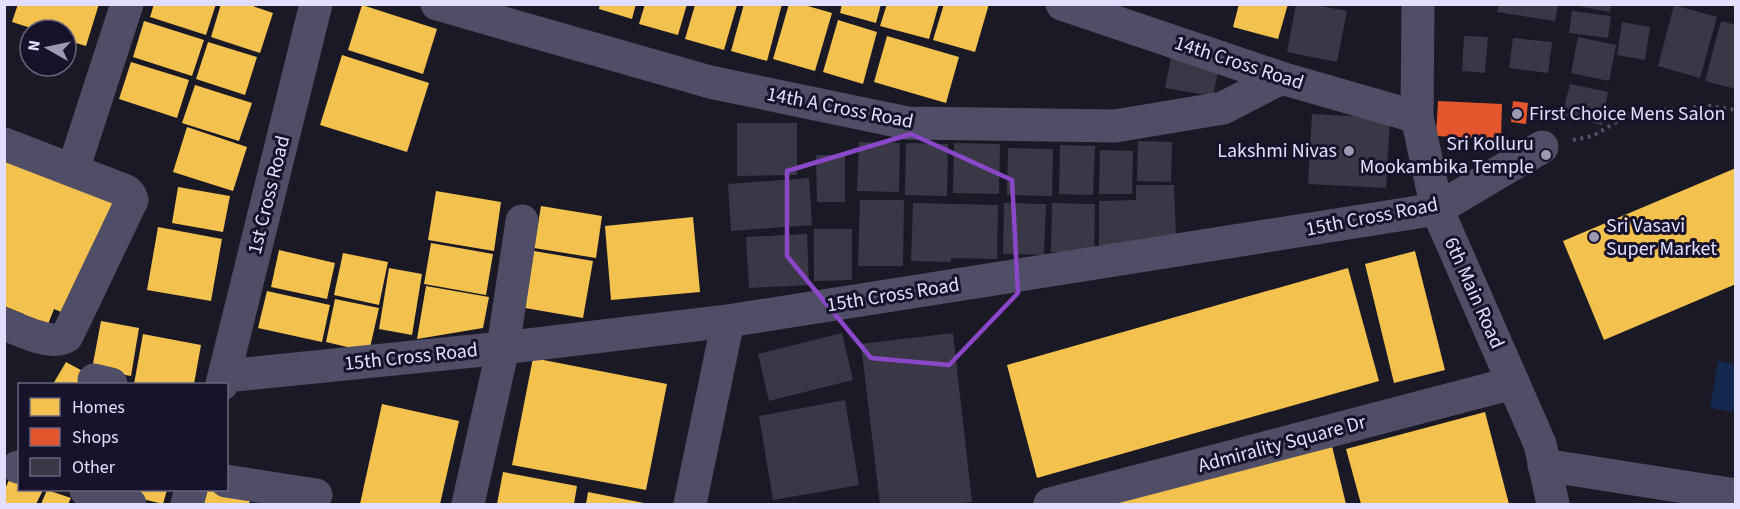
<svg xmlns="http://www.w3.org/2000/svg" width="1740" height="509" font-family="'Source Sans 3',sans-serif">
<rect width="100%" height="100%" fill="#1a1925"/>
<path fill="#13284c" d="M1718,361L1735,364V412L1710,408Z"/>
<g fill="#f2c14e">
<path d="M18,4H99L86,46L66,40V30H37L12,22Z"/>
<path d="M154,4H216L206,35L150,17Z"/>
<path d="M221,4H247L273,13L260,53L211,37Z"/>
<path d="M600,4H636L632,19L599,9Z"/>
<path d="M645,4H687L678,35L639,24Z"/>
<path d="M744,4H782L767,61L731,51Z"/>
<path d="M789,4H801L832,13L815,71L773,59Z"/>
<path d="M842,4H881L876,23L840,13Z"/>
<path d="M887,4H939L929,39L880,26Z"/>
<path d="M944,4H989L975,52L933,40Z"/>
<path d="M1239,4H1288L1278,39L1233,27Z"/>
<path d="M362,5L437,29L423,74L348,50Z"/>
<path d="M695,5H737L724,50L685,39Z"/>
<path d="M838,20L877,32L863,84L823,72Z"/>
<path d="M144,21L204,40L192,76L133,57Z"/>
<path d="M887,36L959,57L946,103L874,82Z"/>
<path d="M208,42L257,57L245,95L196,79Z"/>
<path d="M342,55L429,83L407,152L320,125Z"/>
<path d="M131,62L189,80L177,118L119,99Z"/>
<path d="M195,85L252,103L239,141L182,123Z"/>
<path d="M187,127L247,147L233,191L173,172Z"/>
<path d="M4,156L123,198L61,312L54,309L47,327L22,318L24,314L4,306Z"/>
<path d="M1736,168V284L1604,340L1563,241Z"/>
<path d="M178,187L230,196L223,232L172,223Z"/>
<path d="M436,191L501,202L494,251L428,240Z"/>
<path d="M541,206L602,216L596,258L534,248Z"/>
<path d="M693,217L700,292L611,300L605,226Z"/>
<path d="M158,227L222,239L211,301L147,290Z"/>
<path d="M431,243L493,254L486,295L424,284Z"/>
<path d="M279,250L335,263L327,299L271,287Z"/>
<path d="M534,251L593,261L583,318L525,308Z"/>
<path d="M1415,251L1445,370L1394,383L1365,264Z"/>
<path d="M343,253L388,262L379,305L334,295Z"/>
<path d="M389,268L422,274L412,335L379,329Z"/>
<path d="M1348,268L1379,381L1037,478L1007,365Z"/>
<path d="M426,286L489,297L483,328L417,339Z"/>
<path d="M267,291L330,305L322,342L258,328Z"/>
<path d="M335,299L379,308L369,352L326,342Z"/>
<path d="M101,321L139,328L131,376L92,369Z"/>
<path d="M143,334L201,345L194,384H134Z"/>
<path d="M533,358L667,384L646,490L512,465Z"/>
<path d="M66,362L90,375L85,384H53Z"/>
<path d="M382,404L459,421L440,504H360Z"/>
<path d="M1485,412L1509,504H1361L1346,449Z"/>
<path d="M1332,446L1346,504H1095Z"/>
<path d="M503,472L577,486L574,504H497Z"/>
<path d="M11,476L20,480V490H43L36,504H4V491Z"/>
<path d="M47,490L71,498L68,504H41Z"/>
<path d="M107,490H167L163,504Z"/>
<path d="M207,490H226L252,493L249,504H204Z"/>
<path d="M588,492L644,503V504H586Z"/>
</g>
<g fill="#e4572e">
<path d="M1438,101L1502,104L1501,139L1436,136Z"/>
<path d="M1513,101L1528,103L1526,124L1511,122Z"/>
</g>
<g fill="#3a3847">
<path d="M1296,4H1311L1347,11L1337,62L1287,52Z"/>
<path d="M1499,4H1558L1555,21L1497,12Z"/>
<path d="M1578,4H1611L1610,12L1578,6Z"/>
<path d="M1674,5L1717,17L1700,78L1658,66Z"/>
<path d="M1572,11L1611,16L1608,38L1569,33Z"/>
<path d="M1721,21L1736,25V89L1705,81Z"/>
<path d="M1622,22L1650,27L1645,60L1617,55Z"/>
<path d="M1464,36L1488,37L1485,73L1462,71Z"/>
<path d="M1578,37L1616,45L1609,81L1571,73Z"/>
<path d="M1513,38L1552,42L1548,73L1509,68Z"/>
<path d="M1171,57L1219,65L1213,96L1165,88Z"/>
<path d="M1570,84L1608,92L1602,125L1562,116Z"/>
<path d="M1312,114L1390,118L1386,188L1308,184Z"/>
<path d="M737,123H797V175L737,176Z"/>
<path d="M1138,141L1172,142L1171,182L1137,181Z"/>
<path d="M859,142L900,143L899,192L857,191Z"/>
<path d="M906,143L948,144L947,196L905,195Z"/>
<path d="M954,143L1000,144L999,194L953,193Z"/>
<path d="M1060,145L1095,146L1093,195L1059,194Z"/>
<path d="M1008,148L1053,149L1052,196L1007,195Z"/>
<path d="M1100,150L1133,151L1132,194H1099Z"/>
<path d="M816,155H845V202H817Z"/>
<path d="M809,178L812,225L731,231L728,184Z"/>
<path d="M1136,185H1174L1176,238L1138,239V246H1099V201L1136,200Z"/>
<path d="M860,200H904L903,266H858Z"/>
<path d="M913,203L998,205L997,259L951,258V262L911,261Z"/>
<path d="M1004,203L1046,204L1044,255L1003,254Z"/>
<path d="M1052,203L1095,204L1094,253L1051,252Z"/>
<path d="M814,229H852V280L814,281Z"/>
<path d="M807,234L809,285L749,288L746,237Z"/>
<path d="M842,333L853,380L769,401L758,354Z"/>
<path d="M953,333L972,502L952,504H880L861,344Z"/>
<path d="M845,400L859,485L773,500L759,416Z"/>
</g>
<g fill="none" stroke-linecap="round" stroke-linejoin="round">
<path stroke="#4a5563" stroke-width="4" stroke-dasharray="3 4.5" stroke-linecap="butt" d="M1573,140L1593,136L1633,112L1710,106L1736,110"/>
<g stroke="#4f4e66" stroke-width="33">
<path d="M437,4L710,82L907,123L1115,126L1223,108L1281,78"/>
<path d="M1062,4L1281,78L1417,117"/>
<path d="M1418,4L1417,117L1437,209L1540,444L1553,504"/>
<path d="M4,144L126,191L130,195L132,200L67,336C52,347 21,330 4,324"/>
<path d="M73,170L127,4"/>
<path d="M225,376L503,348L728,321L1437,209L1542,147"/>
<path d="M94,380L111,384"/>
<path d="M222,384L316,4"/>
<path d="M1544,465L1736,495"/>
<path d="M18,467H20"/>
<path d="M226,481L316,495"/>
<path d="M86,490L130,504"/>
<path d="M187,504L191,490"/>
<path d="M468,504L503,348L522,221"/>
<path d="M690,504L728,321"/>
<path d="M1050,504L1513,383"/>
</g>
</g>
<path fill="none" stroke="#8a47c8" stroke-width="4.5" stroke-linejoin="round" d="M911,134L1012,180L1018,293L949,365L871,358L787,256V171Z"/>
<g fill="#9c9ab2" stroke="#17132b" stroke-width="2">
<circle cx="1517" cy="114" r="6"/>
<circle cx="1349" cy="151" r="6"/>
<circle cx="1546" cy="155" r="6"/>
<circle cx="1594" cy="237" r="6"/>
</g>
<g text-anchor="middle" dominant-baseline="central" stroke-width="6" stroke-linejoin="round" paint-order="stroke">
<g font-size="20" fill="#e2dffe" stroke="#17132b">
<text transform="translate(1239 63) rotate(18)">14th Cross Road</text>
<text transform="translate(840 108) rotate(11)">14th A Cross Road</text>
<text transform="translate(269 195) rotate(-76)">1st Cross Road</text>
<text transform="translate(1372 217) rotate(-11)">15th Cross Road</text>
<text transform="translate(1474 293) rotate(66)">6th Main Road</text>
<text transform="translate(893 295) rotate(-9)">15th Cross Road</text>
<text transform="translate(411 357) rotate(-6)">15th Cross Road</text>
<text transform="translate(1282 444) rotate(-15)">Admirality Square Dr</text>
</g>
<g font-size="20" fill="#e2dffe" stroke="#17132b" text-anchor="start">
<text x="1529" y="114">First Choice Mens Salon</text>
<text x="1534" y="144" text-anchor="end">Sri Kolluru<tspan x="1534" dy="23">Mookambika Temple</tspan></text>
<text x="1337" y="151" text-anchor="end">Lakshmi Nivas</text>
<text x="1606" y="226">Sri Vasavi<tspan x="1606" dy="23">Super Market</tspan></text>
</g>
</g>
<rect width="1740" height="509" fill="none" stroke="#e2dffe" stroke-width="12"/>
<rect x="18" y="383" width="210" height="108" fill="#17132b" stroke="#68657f" stroke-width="1.5"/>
<rect x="30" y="398" width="30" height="18" fill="#f2c14e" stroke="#68657f" stroke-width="1.5"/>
<text x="72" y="413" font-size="18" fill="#e2dffe">Homes</text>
<rect x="30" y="428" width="30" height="18" fill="#e4572e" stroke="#68657f" stroke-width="1.5"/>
<text x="72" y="443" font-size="18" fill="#e2dffe">Shops</text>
<rect x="30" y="458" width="30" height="18" fill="#3a3847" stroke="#68657f" stroke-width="1.5"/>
<text x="72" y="473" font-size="18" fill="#e2dffe">Other</text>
<g transform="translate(48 48) rotate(279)"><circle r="28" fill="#17132b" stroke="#68657f" stroke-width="1.5"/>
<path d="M0-4.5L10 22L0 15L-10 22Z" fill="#9c9ab2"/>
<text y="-9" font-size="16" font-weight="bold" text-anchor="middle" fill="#e2dffe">N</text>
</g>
</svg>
